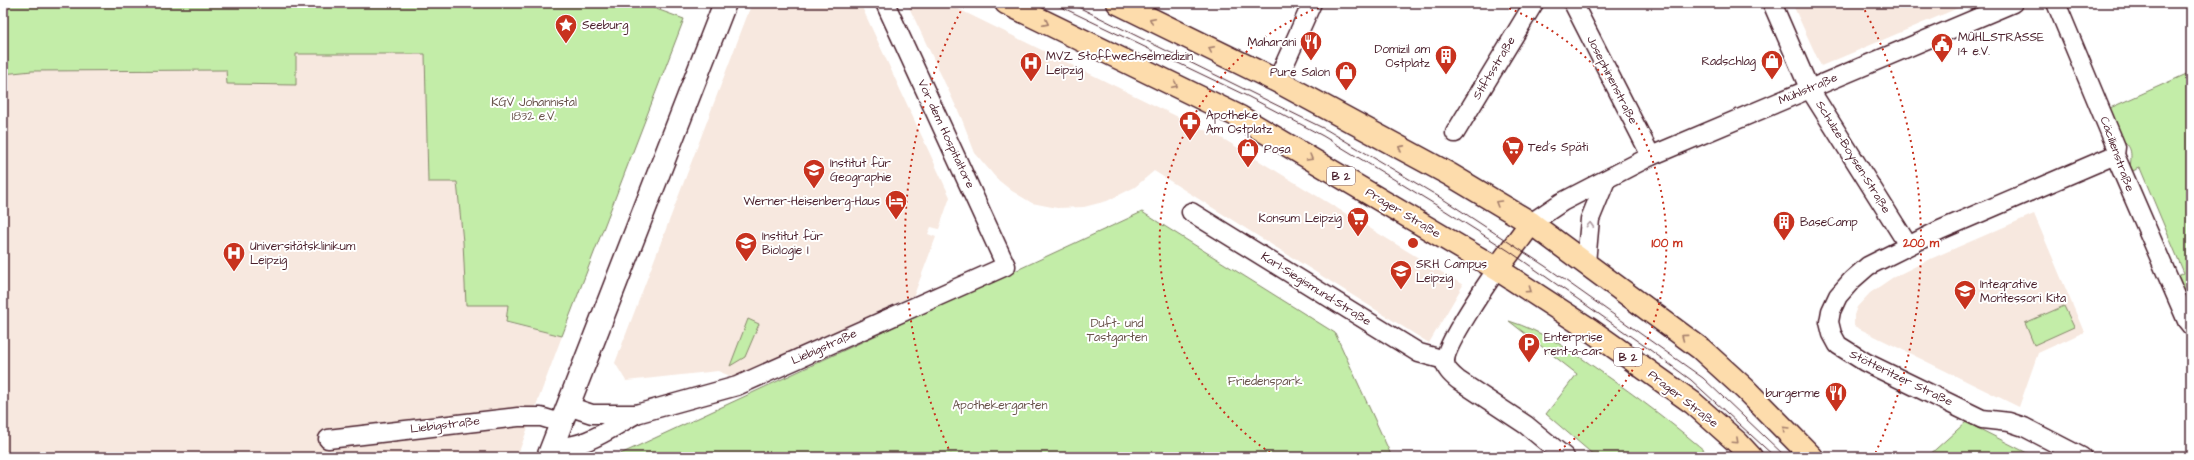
<svg xmlns="http://www.w3.org/2000/svg" width="2194" height="460" font-family="'Architects Daughter',sans-serif">
<rect width="100%" height="100%" fill="#fff"/>
<filter id="ink" filterUnits="userSpaceOnUse"><feTurbulence type="fractalNoise" baseFrequency=".025" numOctaves="2"/><feDisplacementMap in="SourceGraphic" scale="8" xChannelSelector="R" yChannelSelector="G"/><feConvolveMatrix kernelMatrix="1 2 1 2 8 2 1 2 1" color-interpolation-filters="sRGB"/></filter>
<g filter="url(#ink)">
<g fill="#f7e8df">
<path d="M752,3H860L950,197L939,229L931,227L928,234L936,237L914,295L735,378L718,371L626,381L615,363Z"/>
<path d="M907,3H946L1225,140L1463,285L1429,343L1154,171L1135,187L1107,201L1084,207L1057,208L1032,203L1012,191L997,179L975,153L961,117Z"/>
<path d="M1792,3H1970L1821,66Z"/>
<path d="M296,54H425L428,182H457L463,242L508,305L506,323L562,336L517,457H3V74L32,71L226,70L228,84L296,85Z"/>
<path d="M2034,214L2084,332L2038,353L2019,407L1854,326V315L1857,307L1870,293L1892,278L1928,260Z"/>
</g>
<g fill="#c3eda8" stroke="#86866a">
<path d="M3,3H640L684,19L562,336L506,322L508,305H466L463,242L457,182H428L425,54H296V85L227,84L226,70L32,71L3,74Z"/>
<path d="M2191,72V305L2176,277L2184,273L2140,168L2130,172V170C2131,154 2134,148 2120,138L2119,130L2110,108Z"/>
<path d="M1142,212L1335,333L1392,457H614Z"/>
<path d="M2064,306L2074,327L2034,345L2025,323Z"/>
<path d="M748,319L759,324L745,357L730,366Z"/>
<path d="M1509,321C1542,331 1572,351 1600,371C1639,398 1676,426 1712,457H1596L1546,414L1577,374Z"/>
<path d="M1966,422L2035,457H1927Z"/>
</g>
<g fill="none" stroke-linecap="round" stroke-linejoin="round">
<g stroke="#4a1f2b" stroke-width="21">
<g id="street">
<path d="M1573,3L1651,156"/>
<path d="M1772,3L1809,88L1908,245"/>
<path d="M2056,3L2116,147L2115,155L2187,321L2191,326"/>
<path d="M1277,81L1312,3"/>
<path d="M1455,133L1534,3"/>
<path d="M1191,212L1419,353L1445,360"/>
<path d="M1531,223L1562,202L1651,156L2013,3"/>
<path d="M1586,263L1590,219L1606,180"/>
<path d="M1497,269C1486,285 1446,344 1445,360C1444,368 1452,375 1458,380L1526,425L1565,457"/>
<path d="M636,414L737,386L1006,266L885,3"/>
<path d="M328,439L518,417H541L561,423"/>
<path d="M552,446C581,451 611,428 636,414H592L568,406"/>
<path d="M2082,457L2024,427L2009,422L1982,419L1865,362L1838,345L1832,334L1829,322L1831,311L1838,296L1852,280L1868,266L1940,230L2115,155"/>
</g>
</g>
<g stroke="#4a1f2b" stroke-width="25">
<path id="secondary" d="M548,457L725,3"/>
</g>
<g stroke="#4a1f2b" stroke-width="25">
<g id="primary">
<path d="M1006,3L1240,117L1497,269L1589,329L1693,403L1738,443L1751,457"/>
<path d="M1118,3L1277,81L1449,174L1531,223L1701,349L1745,389L1812,457"/>
<path d="M1497,269L1531,223"/>
</g>
</g>
<use href="#street" stroke="#fff" stroke-width="18"/>
<use href="#secondary" stroke="#fff" stroke-width="22"/>
<use href="#primary" stroke="#fddcac" stroke-width="22"/>
<g stroke="#4a1f2b" stroke-width="1">
<path d="M1053,3L1249,97L1323,136L1441,208L1509,251L1646,347L1691,380L1775,457"/>
<path d="M1070,3L1327,130L1446,201L1545,266L1703,378L1786,457"/>
</g>
</g>
<defs><path id="oneway-chevron" d="M-2-3.5L2.5 0L-2 3.5" fill="none" stroke-width="1.6" stroke-linecap="round" stroke-linejoin="round"/></defs>
<g stroke="#a47e6c">
<use href="#oneway-chevron" transform="translate(1152 20) rotate(-154)"/>
<use href="#oneway-chevron" transform="translate(1046 23) rotate(26)"/>
<use href="#oneway-chevron" transform="translate(1211 49) rotate(-154)"/>
<use href="#oneway-chevron" transform="translate(1175 85) rotate(26)"/>
<use href="#oneway-chevron" transform="translate(1401 148) rotate(-152)"/>
<use href="#oneway-chevron" transform="translate(1310 158) rotate(30)"/>
<use href="#oneway-chevron" transform="translate(1498 203) rotate(-149)"/>
<use href="#oneway-chevron" transform="translate(1529 290) rotate(34)"/>
<use href="#oneway-chevron" transform="translate(1684 337) rotate(-143)"/>
<use href="#oneway-chevron" transform="translate(1785 429) rotate(-134)"/>
<use href="#oneway-chevron" transform="translate(1736 441) rotate(43)"/>
</g>
<use stroke="#ae9aa0" href="#oneway-chevron" transform="translate(1590 225) rotate(-86)"/>
</g>
<g fill="none" stroke="#c8321e" stroke-width="2" stroke-dasharray="2 4">
<path d="M1275 456A254 254 0 0 1 1328 4M1498 4A254 254 0 0 1 1551 456"/>
<path d="M951 454A508 508 0 0 1 964 5M1862 5A508 508 0 0 1 1875 454"/>
</g>
<defs>
<g id="sight-pin" transform="scale(1.15)"><path d="M0 17L-7.5 6A9.5 9.5 0 1 1 7.5 6Z" fill="#c8321e" stroke="#fff"/><path d="M0-6L1.8-2.2L6-1.7L2.9 1.2L3.7 5.4L0 3.3L-3.7 5.4L-2.9 1.2L-6-1.7L-1.8-2.2Z" fill="#fff"/></g>
<g id="restaurant-pin" transform="scale(1.15)"><path d="M0 17L-7.5 6A9.5 9.5 0 1 1 7.5 6Z" fill="#c8321e" stroke="#fff"/><path d="M-5-6h1v4h1v-4h1v4h1v-4h1v5L-1.5 .5V6h-2V.5L-5-1ZM5-6V6H3V1.5H1.5Q1.5-4 5-6Z" fill="#fff"/></g>
<g id="civic-pin" transform="scale(1.15)"><path d="M0 17L-7.5 6A9.5 9.5 0 1 1 7.5 6Z" fill="#c8321e" stroke="#fff"/><path d="M-.6-6.5H3V-4.5H.6V-3L4-1V1h2V6H-6V1h2V-1L-.6-3ZM-1.2 2.5V6h2.4V2.5Z" fill="#fff"/></g>
<g id="building-pin" transform="scale(1.15)"><path d="M0 17L-7.5 6A9.5 9.5 0 1 1 7.5 6Z" fill="#c8321e" stroke="#fff"/><path d="M-4-6H4V6H1V3H-1V6H-4ZM-2.5-4.3h1.7v1.8h-1.7ZM.8-4.3h1.7v1.8H.8ZM-2.5-1h1.7V.8h-1.7ZM.8-1h1.7V.8H.8Z" fill="#fff"/></g>
<g id="shop-pin" transform="scale(1.15)"><path d="M0 17L-7.5 6A9.5 9.5 0 1 1 7.5 6Z" fill="#c8321e" stroke="#fff"/><path d="M-5-2.5h2.3a2.7 3.5 0 0 1 5.4 0H5L5.5 6h-11ZM-1.5-2.5h3a1.5 2.3 0 0 0-3 0Z" fill="#fff"/></g>
<g id="hospital-pin" transform="scale(1.15)"><path d="M0 17L-7.5 6A9.5 9.5 0 1 1 7.5 6Z" fill="#c8321e" stroke="#fff"/><path d="M-5-5h3v3.5h4V-5h3V5h-3V1.5h-4V5h-3Z" fill="#fff"/></g>
<g id="pharmacy-pin" transform="scale(1.15)"><path d="M0 17L-7.5 6A9.5 9.5 0 1 1 7.5 6Z" fill="#c8321e" stroke="#fff"/><path d="M-2-6h4v4h4v4h-4v4h-4v-4h-4v-4h4Z" fill="#fff"/></g>
<g id="supermarket-pin" transform="scale(1.15)"><path d="M0 17L-7.5 6A9.5 9.5 0 1 1 7.5 6Z" fill="#c8321e" stroke="#fff"/><path d="M-6-5.5h2.5l.6 2H6L4.5 2H-2.5L-4.4-4H-6ZM-1.5 3.2a1.3 1.3 0 1 0 .1 0ZM3 3.2a1.3 1.3 0 1 0 .1 0Z" fill="#fff"/></g>
<g id="university-pin" transform="scale(1.15)"><path d="M0 17L-7.5 6A9.5 9.5 0 1 1 7.5 6Z" fill="#c8321e" stroke="#fff"/><path d="M0-5L7-2L0 1L-7-2ZM-4 1L0 2.5L4 1V4Q0 6-4 4Z" fill="#fff"/></g>
<g id="hotel-pin" transform="scale(1.15)"><path d="M0 17L-7.5 6A9.5 9.5 0 1 1 7.5 6Z" fill="#c8321e" stroke="#fff"/><path d="M-6-4.5h1.5V1H6V5H4.5V3h-9V5H-6ZM-4 0a1.8 1.8 0 1 1 3.6 0ZM.5 0V-2.5h3Q6-2.5 6 0Z" fill="#fff"/></g>
<g id="school-pin" transform="scale(1.15)"><path d="M0 17L-7.5 6A9.5 9.5 0 1 1 7.5 6Z" fill="#c8321e" stroke="#fff"/><path d="M0-5L7-2L0 1L-7-2ZM-4 1L0 2.5L4 1V4Q0 6-4 4Z" fill="#fff"/></g>
<g id="parking-pin" transform="scale(1.15)"><path d="M0 17L-7.5 6A9.5 9.5 0 1 1 7.5 6Z" fill="#c8321e" stroke="#fff"/><path d="M-3.5-5.5H1a3.5 3.5 0 0 1 0 7H-1V5.5H-3.5ZM-1-3.4V-.6H.8a1.4 1.4 0 0 0 0-2.8Z" fill="#fff"/></g>
</defs>
<g fill-rule="evenodd">
<use href="#sight-pin" x="566" y="25"/>
<use href="#restaurant-pin" x="1311" y="42"/>
<use href="#civic-pin" x="1942" y="44"/>
<use href="#building-pin" x="1446" y="56"/>
<use href="#shop-pin" x="1772" y="61"/>
<use href="#hospital-pin" x="1031" y="63"/>
<use href="#shop-pin" x="1346" y="72"/>
<use href="#pharmacy-pin" x="1190" y="122"/>
<use href="#supermarket-pin" x="1513" y="147"/>
<use href="#shop-pin" x="1248" y="149"/>
<use href="#university-pin" x="814" y="170"/>
<use href="#hotel-pin" x="896" y="201"/>
<use href="#supermarket-pin" x="1358" y="218"/>
<use href="#building-pin" x="1784" y="222"/>
<use href="#university-pin" x="746" y="243"/>
<use href="#hospital-pin" x="234" y="253"/>
<use href="#university-pin" x="1401" y="271"/>
<use href="#school-pin" x="1965" y="291"/>
<use href="#parking-pin" x="1529" y="344"/>
<use href="#restaurant-pin" x="1836" y="393"/>
</g>
<g text-anchor="middle" dominant-baseline="central" stroke-width="4" stroke-linejoin="round" paint-order="stroke">
<g fill="#fff" stroke="#80626b" stroke-width="1">
<rect x="1327" y="167" width="28" height="18" rx="3"/>
<rect x="1614" y="348" width="28" height="18" rx="3"/>
</g>
<g font-size="11" font-weight="bold" fill="#4a1f2b">
<text x="1341" y="176">B 2</text>
<text x="1628" y="357">B 2</text>
</g>
<g font-size="12" fill="#4a1f2b" stroke="#fff" text-anchor="start">
<text x="582" y="25">Seeburg</text>
<text x="1958" y="37">MÜHLSTRASSE<tspan x="1958" dy="14">14 e.V.</tspan></text>
<text x="1296" y="42" text-anchor="end">Maharani</text>
<text x="1430" y="49" text-anchor="end">Domizil am<tspan x="1430" dy="14">Ostplatz</tspan></text>
<text x="1046" y="56">MVZ Stoffwechselmedizin<tspan x="1046" dy="14">Leipzig</tspan></text>
<text x="1756" y="61" text-anchor="end">Radschlag</text>
<text x="1330" y="72" text-anchor="end">Pure Salon</text>
<text x="1206" y="115">Apotheke<tspan x="1206" dy="14">Am Ostplatz</tspan></text>
<text x="1528" y="147">Ted´s Späti</text>
<text x="1264" y="149">Posa</text>
<text x="830" y="163">Institut für<tspan x="830" dy="14">Geographie</tspan></text>
<text x="880" y="201" text-anchor="end">Werner-Heisenberg-Haus</text>
<text x="1342" y="218" text-anchor="end">Konsum Leipzig</text>
<text x="1800" y="222">BaseCamp</text>
<text x="762" y="236">Institut für<tspan x="762" dy="14">Biologie I</tspan></text>
<text x="250" y="246">Universitätsklinikum<tspan x="250" dy="14">Leipzig</tspan></text>
<text x="1416" y="264">SRH Campus<tspan x="1416" dy="14">Leipzig</tspan></text>
<text x="1980" y="284">Integrative<tspan x="1980" dy="14">Montessori Kita</tspan></text>
<text x="1544" y="337">Enterprise<tspan x="1544" dy="14">rent-a-car</tspan></text>
<text x="1820" y="393" text-anchor="end">burgerme</text>
</g>
<g font-size="12" fill="#4a1f2b" stroke="#fff">
<text transform="translate(1494 68) rotate(-59)">Stiftsstraße</text>
<text transform="translate(1612 80) rotate(63)">Josephinenstraße</text>
<text transform="translate(1808 89) rotate(-23)">Mühlstraße</text>
<text transform="translate(946 134) rotate(65)">Vor dem Hospitaltore</text>
<text transform="translate(2117 154) rotate(70)">Cäcilienstraße</text>
<text transform="translate(1853 157) rotate(58)">Schulze-Boysen-Straße</text>
<text transform="translate(1403 213) rotate(31)">Prager Straße</text>
<text transform="translate(1316 289) rotate(32)">Karl-Siegismund-Straße</text>
<text transform="translate(824 347) rotate(-24)">Liebigstraße</text>
<text transform="translate(1901 378) rotate(26)">Stötteritzer Straße</text>
<text transform="translate(1683 399) rotate(38)">Prager Straße</text>
<text transform="translate(445 425) rotate(-7)">Liebigstraße</text>
</g>
<g font-size="12" fill="#68524a" stroke="#fff">
<text x="534" y="102">KGV Johannistal<tspan x="534" dy="14">1832 e.V.</tspan></text>
<text x="1117" y="323">Duft- und<tspan x="1117" dy="14">Tastgarten</tspan></text>
<text x="1265" y="381">Friedenspark</text>
<text x="1000" y="405">Apothekergarten</text>
</g>
</g>
<circle cx="1413" cy="243" r="6" fill="#c8321e" stroke="#fff" stroke-width="2"/>
<g font-size="12" text-anchor="middle" font-weight="bold" fill="#c8321e" stroke="#fff" stroke-width="4" stroke-linejoin="round" paint-order="stroke">
<text x="1667" y="247">100 m</text>
<text x="1921" y="247">200 m</text>
</g>
<rect width="2194" height="460" fill="none" stroke="#fff" stroke-width="16"/>
<rect x="8" y="8" width="2178" height="444" fill="none" stroke="#4a1f2b" stroke-width="1.5" filter="url(#ink)"/>
</svg>
